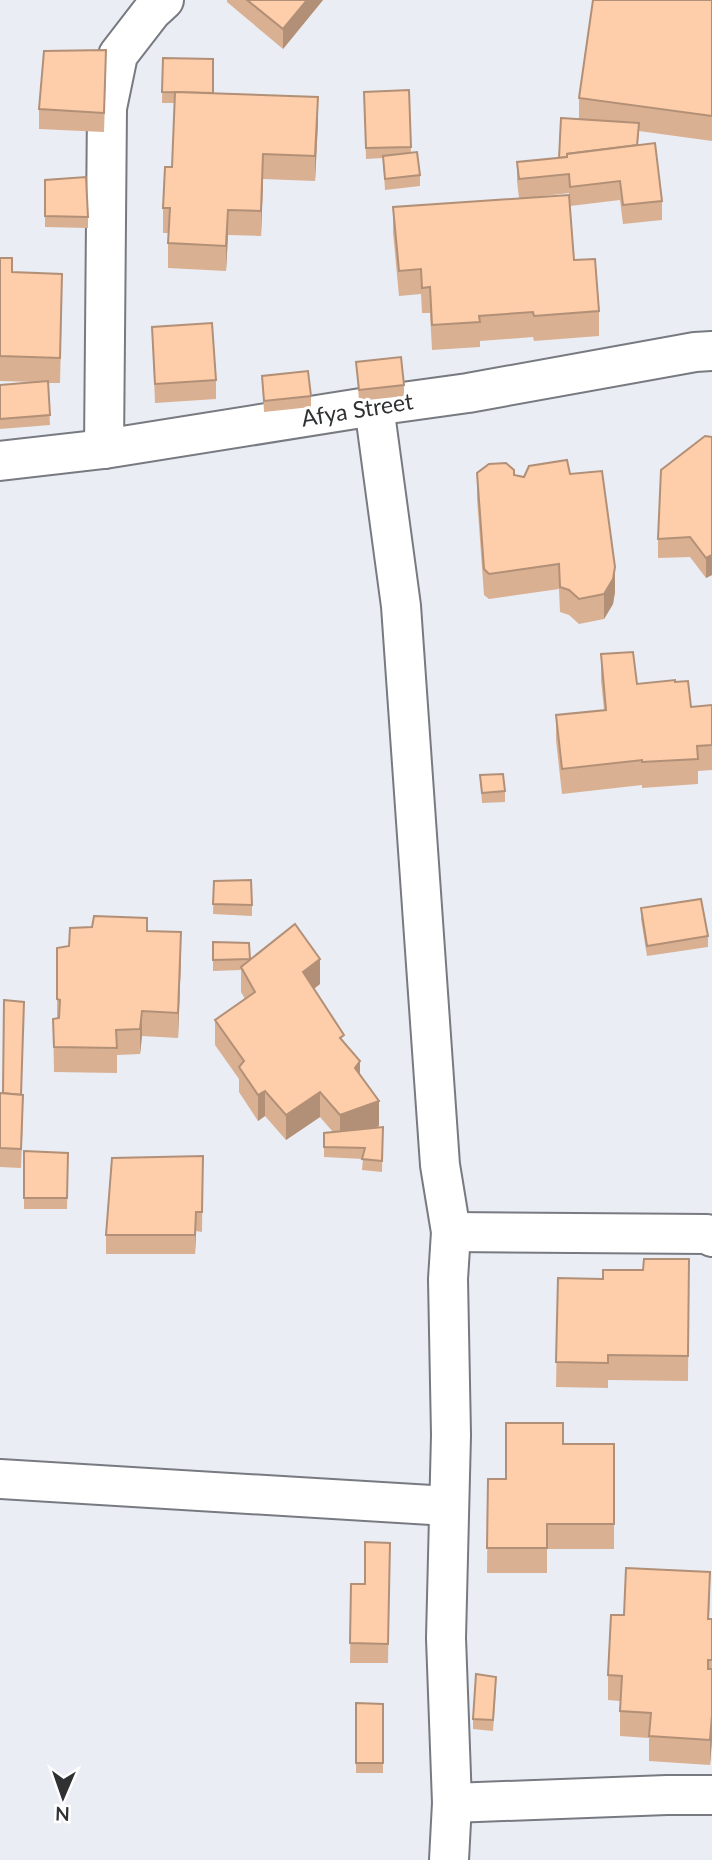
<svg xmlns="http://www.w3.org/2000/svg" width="712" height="1860" font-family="Lato,sans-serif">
<rect width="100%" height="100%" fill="#eaedf4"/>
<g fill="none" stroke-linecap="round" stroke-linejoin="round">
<g stroke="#777a80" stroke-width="42">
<g id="minor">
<path d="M374,406L401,606L440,1165L451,1232L448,1279L451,1435L446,1638L452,1803L449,1860"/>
<path d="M104,449L107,108L118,55L152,11L164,0"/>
<path d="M0,461L104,449L374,406L468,393L695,352L712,351"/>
<path d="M451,1232L707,1234L712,1237"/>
<path d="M0,1479L448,1506"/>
<path d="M452,1803L667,1795H712"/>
</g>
</g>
<use href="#minor" stroke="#fff" stroke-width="38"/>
</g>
<g fill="#dab092" fill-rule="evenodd">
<path d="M227,0H323L283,49L227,2Z"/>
<path d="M712,0V141L639,131L638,145L662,201V220L623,224L620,200L570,206L574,260L599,311V336L534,341L533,337L480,341V347L432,350L430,313H422L421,294L399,296L393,232V207L519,198L517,181V162L559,158L579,119V98ZM569,193V195L527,198Z"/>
<path d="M163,58L213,93L318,122L315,181L263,179L261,236L228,235L226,271L168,268V233H163V208L172,167L175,103H162Z"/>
<path d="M106,69L104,132L39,129V109Z"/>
<path d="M409,90L411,153L420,175V186L385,190L383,158L366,159L364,92Z"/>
<path d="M45,180L88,217V228L45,227Z"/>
<path d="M0,258L12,272L62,299L60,383H48L50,425L0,429V385L33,382L0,381Z"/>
<path d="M152,327L216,380V399L155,403Z"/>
<path d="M356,362L404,385V396L359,401Z"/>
<path d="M262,376L311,396V407L264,412Z"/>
<path d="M712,437V575L706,578L690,557L658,558V539Z"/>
<path d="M477,473L514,475L524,477L570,474L615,592L613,604L604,619L579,624L569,615L560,612L559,589L489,599L484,595L477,498Z"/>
<path d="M601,654L637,684L675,682L691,707L712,705V770L698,771V784L642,788V785L562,794L556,740V715L604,710L601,680Z"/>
<path d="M480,775L505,791V802L482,803Z"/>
<path d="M214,881L252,905V916L213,914Z"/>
<path d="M641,908L708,936V947L647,956L641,919Z"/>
<path d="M147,931L181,957L178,1038L142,1036L140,1054L117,1055V1073L54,1072L53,1019H57V999L69,946Z"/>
<path d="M213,942L250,959L320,984L314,989L360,1074L379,1126L376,1127H383L382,1172L362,1170L363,1159L324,1157V1133L333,1132L320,1117L286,1140L265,1116L258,1121L239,1092V1079L215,1045V1020L245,999L241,992V970L213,971Z"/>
<path d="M0,1093L21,1095L23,1114L21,1168L0,1167Z"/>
<path d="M24,1151L68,1153L67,1209H24Z"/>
<path d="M203,1156L202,1232L196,1231L195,1254H106V1235Z"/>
<path d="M689,1259L688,1381L608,1380V1388L556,1387L558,1278L603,1279Z"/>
<path d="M563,1444H614V1549H547V1573H487L488,1479H506Z"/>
<path d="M390,1543L388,1663H350L351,1584H365Z"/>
<path d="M710,1597L709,1619H712V1740L710,1765L649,1761V1738L620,1736V1701L608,1700V1675L624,1615Z"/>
<path d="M496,1687L493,1731L473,1729V1719Z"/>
<path d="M356,1703L383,1704V1773H356Z"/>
</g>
<g fill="#b29077">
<path d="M307,0H323L283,49V29Z"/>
<path d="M318,97V122L315,181V156Z"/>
<path d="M263,154V179L261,236V211Z"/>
<path d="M228,210V235L226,271V246Z"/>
<path d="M712,555V575L706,578V558Z"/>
<path d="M615,567V592L613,604L604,619V594Z"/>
<path d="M181,932V957L178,1038V1013Z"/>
<path d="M320,959V984L303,997V972Z"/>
<path d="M142,1011V1036L140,1054V1029Z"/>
<path d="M360,1061V1086L355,1068Z"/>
<path d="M265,1091V1116L258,1121V1095Z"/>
<path d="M320,1092V1117L286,1140V1115Z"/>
<path d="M379,1101V1126L340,1140V1115Z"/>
<path d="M196,1212V1231L195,1254V1235Z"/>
<path d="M712,1715V1740L710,1765V1740Z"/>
</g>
<g fill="#fecdaa" stroke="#b29077" stroke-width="2">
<path d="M247,0H307L283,29Z"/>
<path d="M593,0H712V116L579,98Z"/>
<path d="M106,50L104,113L39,109L44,51Z"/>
<path d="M163,58L213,59V93L162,92Z"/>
<path d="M409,90L411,147L366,148L364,92Z"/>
<path d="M175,92L318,97L315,156L263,154L261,211L228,210L226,246L168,243L170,208H163L165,167H172Z"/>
<path d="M561,118L639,123L637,145L567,154V157L559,158Z"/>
<path d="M655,143L662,201L623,205L620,181L570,187L569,174L519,179L517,162L567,157V154Z"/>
<path d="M417,152L420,175L385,179L383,156Z"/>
<path d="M86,177L88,217L45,216V180Z"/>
<path d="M569,195L574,260L595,259L599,311L534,316L533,312L479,316L480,322L432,325L430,287L422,288L421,269L399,271L393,207Z"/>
<path d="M0,258H12V272L62,274L60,358L0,356Z"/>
<path d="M212,323L216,380L155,384L152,327Z"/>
<path d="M401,357L404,385L359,390L356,362Z"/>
<path d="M308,371L311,396L264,401L262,376Z"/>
<path d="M48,381L50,415L0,419V385Z"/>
<path d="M705,436L712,437V555L706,558L690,537L658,539L661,470Z"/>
<path d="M567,460L570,474L602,471L615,567L613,579L604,594L579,599L569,590L560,587L559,564L489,574L484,569L477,473L489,464L506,463L514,470V475L524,477L529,466Z"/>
<path d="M633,652L637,684L675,680V682L688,681L691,707L712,705V745L697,746L698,759L642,762V760L562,769L556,715L606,710L601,654Z"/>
<path d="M503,774L505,791L482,793L480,775Z"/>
<path d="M251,880L252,905L213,904L214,881Z"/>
<path d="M701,899L708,936L647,946L641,908Z"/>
<path d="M94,916L147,918V931L181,932L178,1013L142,1011L140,1029L116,1030L117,1048L54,1047L53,1019L59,1018L60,1000L57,999V948L69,946L70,928L92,927Z"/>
<path d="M295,924L320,959L303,972L344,1035L340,1038L360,1061L355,1068L379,1101L340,1115L320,1092L286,1115L265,1091L258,1095L239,1067L244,1061L215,1020L255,992L241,967Z"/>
<path d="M213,942L249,943L250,959L213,960Z"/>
<path d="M4,1000L24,1002L21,1095L3,1093Z"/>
<path d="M0,1093L23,1095L21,1149L0,1148Z"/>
<path d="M383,1127L382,1161L362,1159L365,1148L324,1147V1133Z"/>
<path d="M24,1151L68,1153L67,1198H24Z"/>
<path d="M203,1156L202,1212H196L195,1235H106L112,1158Z"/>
<path d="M644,1259H689L688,1356L608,1355V1363L556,1362L558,1278L603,1279V1270H643Z"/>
<path d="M506,1423H563V1444H614V1524H547V1548H487L488,1479H506Z"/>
<path d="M365,1542L390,1543L388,1644L350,1643L351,1584H365Z"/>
<path d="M626,1568L710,1572L708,1619H712V1660H708V1669H712V1715L710,1740L649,1736L651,1713L620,1711L622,1676L608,1675L611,1615H624Z"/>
<path d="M476,1674L496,1677L493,1720L473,1719Z"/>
<path d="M356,1703L383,1704V1763H356Z"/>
</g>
<g text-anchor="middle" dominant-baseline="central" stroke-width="6" stroke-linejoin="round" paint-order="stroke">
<g font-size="23" fill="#2f3133" stroke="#fff">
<text transform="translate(357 409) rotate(-9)">Afya Street</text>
</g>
</g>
<g transform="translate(63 1797) rotate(182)" stroke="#ffffff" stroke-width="5" paint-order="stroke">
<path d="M0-5L12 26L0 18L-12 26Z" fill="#2f3133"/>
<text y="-10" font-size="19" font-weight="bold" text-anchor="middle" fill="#2f3133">N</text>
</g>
</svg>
